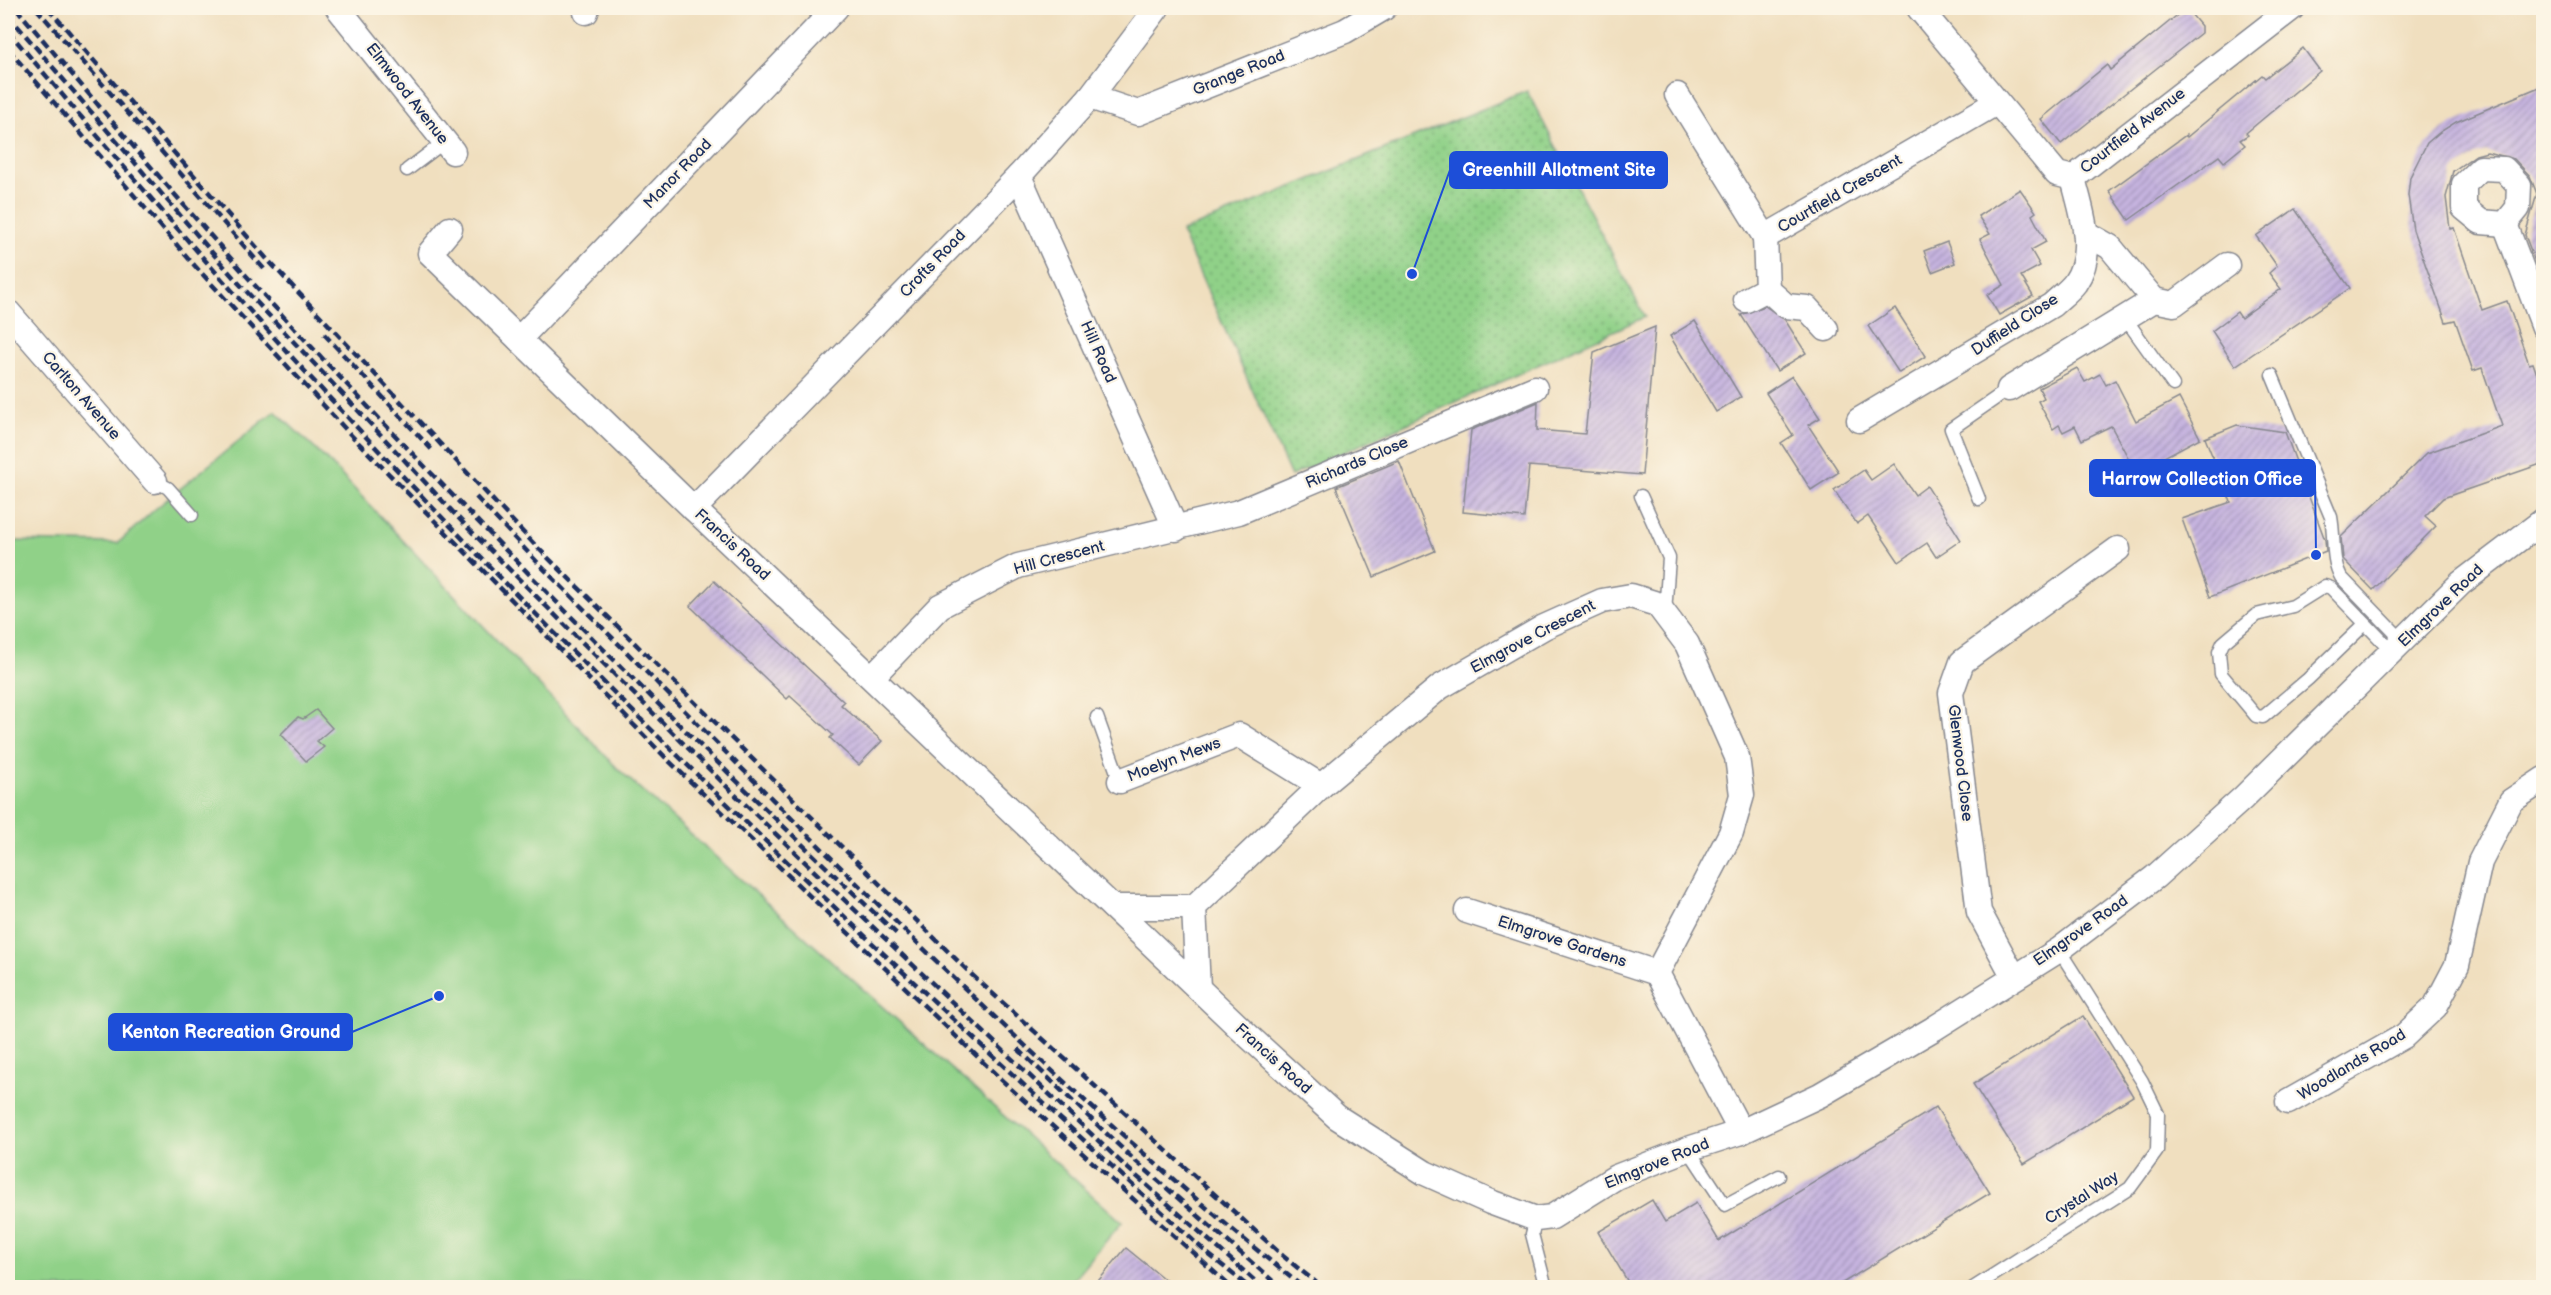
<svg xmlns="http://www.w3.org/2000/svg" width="2551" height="1295" font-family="'Balsamiq Sans',sans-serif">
<defs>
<pattern id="garden-dots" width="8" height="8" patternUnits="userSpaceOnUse" patternTransform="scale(1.5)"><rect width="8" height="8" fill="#90d188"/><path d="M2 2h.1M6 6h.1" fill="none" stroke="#75aa72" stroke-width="1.8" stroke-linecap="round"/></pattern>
<pattern id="building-hatch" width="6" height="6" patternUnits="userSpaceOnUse" patternTransform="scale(1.5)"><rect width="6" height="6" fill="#c6b4df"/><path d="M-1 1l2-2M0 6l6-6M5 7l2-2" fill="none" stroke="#a093b8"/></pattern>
</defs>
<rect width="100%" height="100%" fill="#fcf5e5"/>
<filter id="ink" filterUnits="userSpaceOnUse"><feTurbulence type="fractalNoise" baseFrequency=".0167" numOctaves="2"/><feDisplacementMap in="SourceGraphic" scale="12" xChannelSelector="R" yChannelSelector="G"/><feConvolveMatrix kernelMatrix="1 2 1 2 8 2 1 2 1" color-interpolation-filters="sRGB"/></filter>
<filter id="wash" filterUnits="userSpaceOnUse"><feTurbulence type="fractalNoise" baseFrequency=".008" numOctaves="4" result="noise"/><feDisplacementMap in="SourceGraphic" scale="24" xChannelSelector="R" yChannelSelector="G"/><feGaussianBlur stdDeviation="1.35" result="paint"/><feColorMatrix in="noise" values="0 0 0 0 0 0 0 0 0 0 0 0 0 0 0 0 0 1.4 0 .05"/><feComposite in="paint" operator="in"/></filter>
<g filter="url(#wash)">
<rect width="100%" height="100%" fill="#f0dfbf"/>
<path fill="#90d188" stroke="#568073" stroke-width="1.5" d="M275,411L331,464L618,769L1122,1222L1067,1287L8,1288V541L118,543L154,510Z"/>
<path fill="url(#garden-dots)" stroke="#568073" stroke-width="1.5" d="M1527,91L1645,317L1291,476L1181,232Z"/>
<g id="blocks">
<g fill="url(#building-hatch)">
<path d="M2186,8L2201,26V33L2061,144L2041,119L2107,65L2110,70Z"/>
<path d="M2303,48L2320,71L2246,133L2248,135L2240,140L2245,145L2224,162L2219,156L2129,220L2109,191L2186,135L2187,137L2262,75L2265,78Z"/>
<path d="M2544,85V285L2525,235L2537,194L2530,176L2514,159L2487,152L2476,155L2453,171L2446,197L2450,229L2454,228L2482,310L2507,301L2529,364L2533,363L2544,394V463L2443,498L2425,516L2436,526L2373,590L2343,559L2341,537L2427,453L2502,426L2482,368L2473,371L2455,320L2446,322L2413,230L2408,195L2410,177L2427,143L2440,132L2456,122Z"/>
<path d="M2020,189L2036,212L2032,215L2046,242L2031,250L2040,266L2021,276L2033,296L1999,315L1987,295L2004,285L1980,239L1990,234L1978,216Z"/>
<path d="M2295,209L2350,288L2235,366L2212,331L2237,312L2241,318L2281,289L2269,273L2277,266L2256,236Z"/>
<path d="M1947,242L1955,263L1932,272L1924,251Z"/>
<path d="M1765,306L1785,320L1806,353L1777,371L1741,315Z"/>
<path d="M1895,308L1926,356L1899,373L1868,326Z"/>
<path d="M1695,321L1741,397L1716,412L1670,336Z"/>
<path d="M1655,327L1642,475L1529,466L1524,518L1463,512L1471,430L1538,402L1537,430L1585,434L1594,352Z"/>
<path d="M2077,368L2085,382L2100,374L2106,385L2115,380L2136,421L2179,398L2200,438L2136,472L2111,426L2082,440L2075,426L2063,432L2059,425L2053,429L2038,401L2044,398L2039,388Z"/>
<path d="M1792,376L1820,418L1808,425L1839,472L1811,490L1781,443L1793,435L1766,393Z"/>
<path d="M2237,425L2285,432L2325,540L2326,551L2210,597L2182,519L2231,502L2205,438Z"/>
<path d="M1399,461L1435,551L1374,577L1336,487Z"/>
<path d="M1894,464L1915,495L1927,486L1961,540L1936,557L1927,543L1899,562L1868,516L1857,524L1834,490L1864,470L1871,480Z"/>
<path d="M714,581L844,702L841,705L882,741L859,765L830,738L833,735L790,696L787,699L690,606Z"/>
<path d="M316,710L332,728L317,741L324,747L306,761L281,734L298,717L303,719Z"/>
<path d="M2083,1016L2133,1096L2024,1164L1973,1084Z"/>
<path d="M1936,1107L1990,1193L1836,1287H1631L1598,1232L1652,1200L1665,1222L1696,1203L1719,1241Z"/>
<path d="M1126,1248L1174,1287H1093Z"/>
</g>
</g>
</g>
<g filter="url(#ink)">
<use href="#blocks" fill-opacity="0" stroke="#86878e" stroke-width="1.5"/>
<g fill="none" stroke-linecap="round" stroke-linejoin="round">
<g stroke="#86878e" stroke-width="15">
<g id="service">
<path d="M407,170L444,142"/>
<path d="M2125,318L2173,385"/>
<path d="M2272,375L2331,517C2335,538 2331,559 2341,577L2403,641"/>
<path d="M155,481L168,488L192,515"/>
<path d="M1641,496L1669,558L1665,613"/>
<path d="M1979,499L1951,429L2009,389"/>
<path d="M2365,624L2308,679L2263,717L2256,716L2221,674L2219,652L2223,643L2256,615L2293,606L2325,586L2331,588L2393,652"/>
<path d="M1097,717L1120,781"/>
<path d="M1688,1149L1725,1205L1779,1176"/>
<path d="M1536,1219L1532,1234L1546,1288"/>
<path d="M1973,1288L2130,1188L2157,1151L2158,1114L2142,1081L2059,950"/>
</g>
</g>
<g stroke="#86878e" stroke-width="27">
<g id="minor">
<path d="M338,8L453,152"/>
<path d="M1919,8L2057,174L2073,178L2292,8"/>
<path d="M586,12L587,8"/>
<path d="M1677,95L1765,237L1996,103"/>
<path d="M1090,97L1138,113L1345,31L1384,8"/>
<path d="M2481,168L2504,169L2519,185L2518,208L2505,224L2481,222L2464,208V184Z"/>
<path d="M1019,176L1176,529"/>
<path d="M2505,224L2544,327"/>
<path d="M450,229L430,253L694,509L1243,1031L1337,1117L1425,1173L1490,1202L1536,1219L1552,1217L1616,1177L1688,1149L1741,1132L1820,1095L1933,1029L2059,950L2155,877L2243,798L2461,583L2544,520"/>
<path d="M2087,234L2110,247L2154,300L2174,304L2227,265"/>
<path d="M1767,289L1786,306L1807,308L1826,329"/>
<path d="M1746,300L1767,289L1765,237"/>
<path d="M8,312L155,481"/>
<path d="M519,339L836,8"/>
<path d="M2009,389L2154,300"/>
<path d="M1859,420L2052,305C2059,298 2069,291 2075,283C2097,251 2081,211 2073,178"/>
<path d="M694,509L1019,176L1090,97L1157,8"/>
<path d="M872,677L940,606L1018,566L1239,512L1535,388"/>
<path d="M1120,781L1239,735L1321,786"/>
<path d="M1113,907H1194"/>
<path d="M1467,911L1657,973"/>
<path d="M2014,977L1979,912L1951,693L1962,662L2118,549"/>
<path d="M1198,988L1194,907L1321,786L1440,687L1544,627L1602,601L1631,596L1657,604L1687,644L1737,757L1742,795L1731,833L1657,973L1741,1132"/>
<path d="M2288,1102L2404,1036L2435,1007L2457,965L2480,862L2511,801L2544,779"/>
</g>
</g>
<use href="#service" stroke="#fff" stroke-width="12"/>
<use href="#minor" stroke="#fff" stroke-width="24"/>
<g stroke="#1b2f5e" stroke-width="4.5" stroke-dasharray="9 4.5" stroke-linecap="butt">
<path d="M16,8C111,120 206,234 307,342C498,546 694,744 898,935"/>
<path d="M36,8L265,270"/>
<path d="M48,8L267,259L535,545L971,974L1283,1256L1323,1288"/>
<path d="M8,15L234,278L466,526L722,782L836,892L1124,1165L1263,1288"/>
<path d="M8,31C112,153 216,276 326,394C604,695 904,977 1207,1253L1250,1288"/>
<path d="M8,49L195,266L350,434L668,760L1009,1087L1232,1288"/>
<path d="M324,334L433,451"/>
<path d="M476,497L539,564C787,812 1029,1069 1304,1288"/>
<path d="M1018,1049L1131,1157L1281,1288"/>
</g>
</g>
</g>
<g text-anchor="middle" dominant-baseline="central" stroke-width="4.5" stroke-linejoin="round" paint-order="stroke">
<g font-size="16" fill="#1b2f5e" stroke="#fcf5e5">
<text transform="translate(1239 73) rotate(-22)">Grange Road</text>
<text transform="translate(407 94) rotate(52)">Elmwood Avenue</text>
<text transform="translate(2133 131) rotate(-38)">Courtfield Avenue</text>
<text transform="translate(678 174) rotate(-46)">Manor Road</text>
<text transform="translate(1840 194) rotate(-30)">Courtfield Crescent</text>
<text transform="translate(933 264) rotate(-46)">Crofts Road</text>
<text transform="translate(2015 325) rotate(-33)">Duffield Close</text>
<text transform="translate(1098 352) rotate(66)">Hill Road</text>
<text transform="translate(81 396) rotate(49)">Carlton Avenue</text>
<text transform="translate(1357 463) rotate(-23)">Richards Close</text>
<text transform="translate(732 545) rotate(43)">Francis Road</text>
<text transform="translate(1059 558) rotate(-15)">Hill Crescent</text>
<text transform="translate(2441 606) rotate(-44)">Elmgrove Road</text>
<text transform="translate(1533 637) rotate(-28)">Elmgrove Crescent</text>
<text transform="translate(1174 760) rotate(-21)">Moelyn Mews</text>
<text transform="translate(1960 763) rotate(83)">Glenwood Close</text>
<text transform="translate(2081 931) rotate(-35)">Elmgrove Road</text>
<text transform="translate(1562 942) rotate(18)">Elmgrove Gardens</text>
<text transform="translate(1273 1059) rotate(42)">Francis Road</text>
<text transform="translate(2352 1065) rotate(-31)">Woodlands Road</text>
<text transform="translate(1657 1164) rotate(-22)">Elmgrove Road</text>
<text transform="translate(2082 1198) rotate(-33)">Crystal Way</text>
</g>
</g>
<path fill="none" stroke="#1d4ed8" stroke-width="2" d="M1412 274L1450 170M2316 555L2315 478M439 996L352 1032"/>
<g fill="#1d4ed8" stroke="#fcf5e5" stroke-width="2">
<circle cx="1412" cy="274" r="6"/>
<circle cx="2316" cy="555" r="6"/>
<circle cx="439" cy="996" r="6"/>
</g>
<g fill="#1d4ed8" stroke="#1d4ed8" stroke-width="2">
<rect x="1450" y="152" width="217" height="36" rx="6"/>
<rect x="2090" y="460" width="225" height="36" rx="6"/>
<rect x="109" y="1014" width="243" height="36" rx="6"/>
</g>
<g font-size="18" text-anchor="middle" font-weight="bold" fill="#fff">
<text x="1559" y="176">Greenhill Allotment Site</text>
<text x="2202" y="485">Harrow Collection Office</text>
<text x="231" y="1038">Kenton Recreation Ground</text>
</g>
<rect width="2551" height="1295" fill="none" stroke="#fcf5e5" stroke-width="30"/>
</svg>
